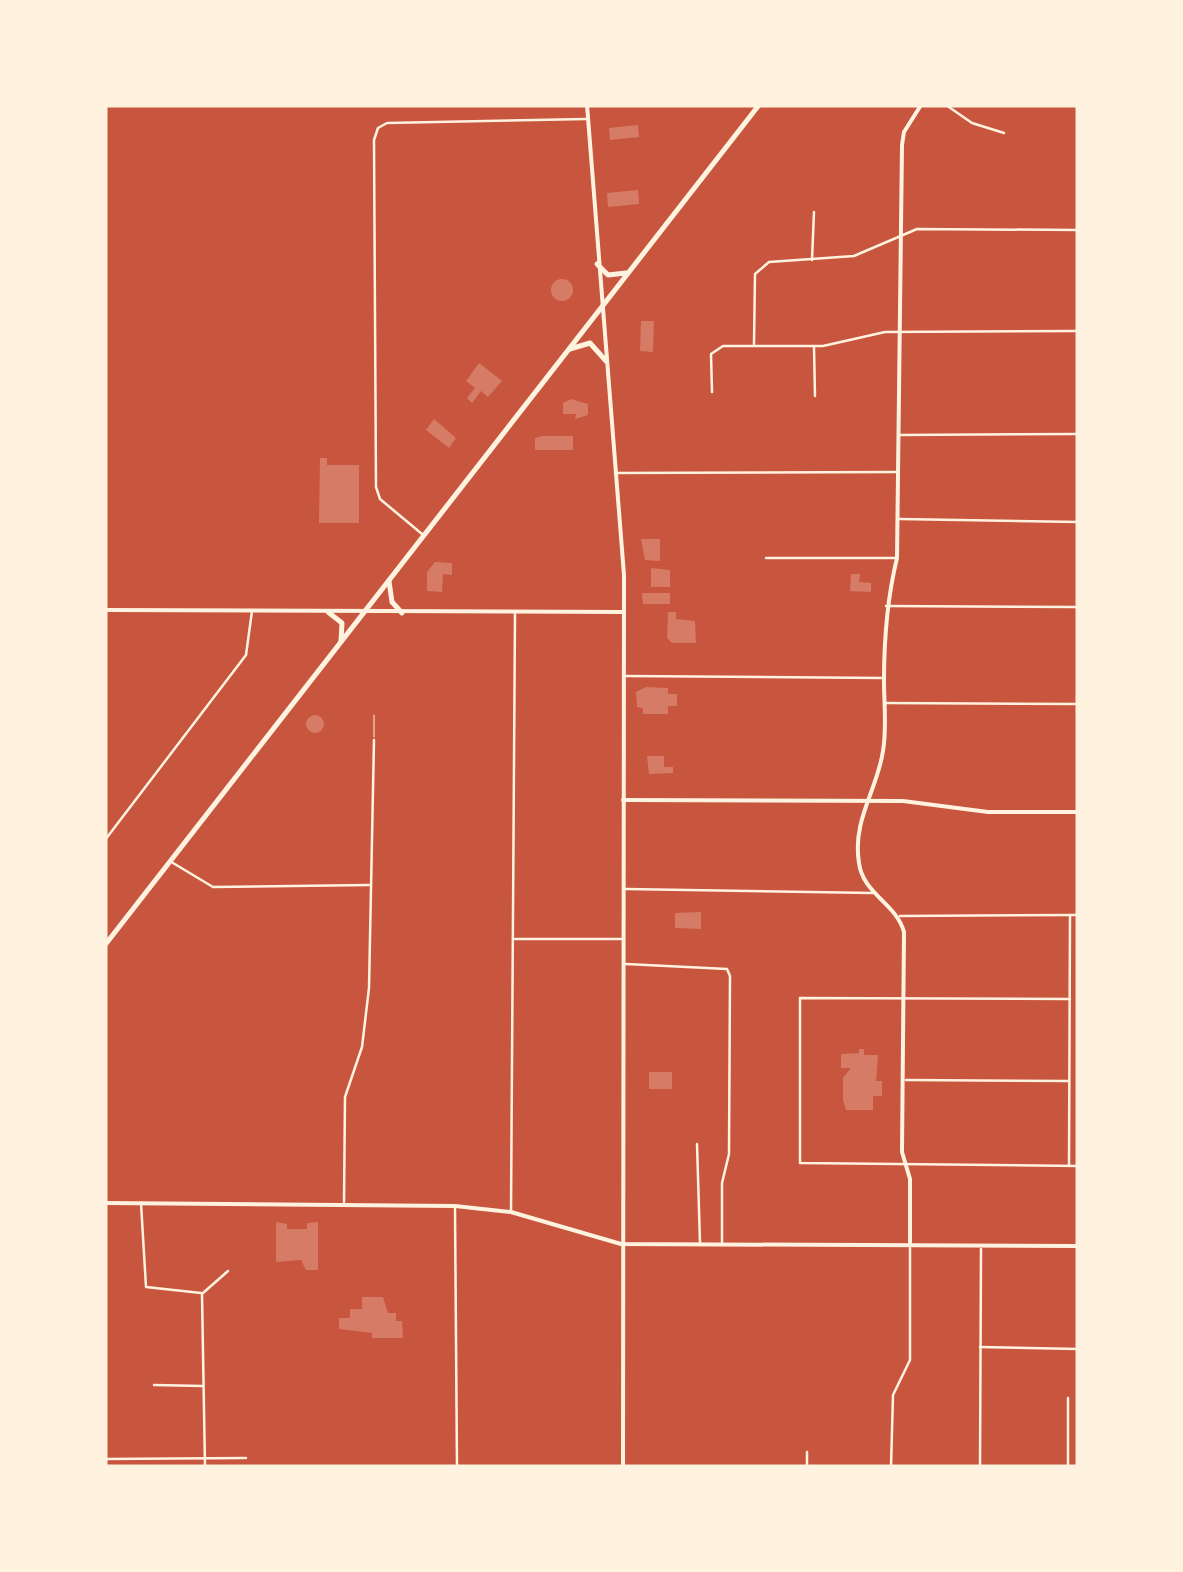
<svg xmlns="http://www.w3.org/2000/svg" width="1183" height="1572" font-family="Lato,sans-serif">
<rect width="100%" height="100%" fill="#c8553d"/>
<g fill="#d67c66">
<path d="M638,125L639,137L610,140L609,128Z"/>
<path d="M638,190L639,204L608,207L607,193Z"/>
<circle cx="562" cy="290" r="11"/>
<path d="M641,321H654L653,352L640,351Z"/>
<path d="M479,363L502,381L488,397L481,391L472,403L467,398L475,388L466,381Z"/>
<path d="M571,399L588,404V415L575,419L576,414H563V403Z"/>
<path d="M434,419L456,438L449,448L426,430Z"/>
<path d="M542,436H573V450H535V438Z"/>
<path d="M320,458H327V465H359V523H319Z"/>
<path d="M641,539H660V561L645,560Z"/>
<path d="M435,562L452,563V575L443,574L442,592L427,591V572Z"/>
<path d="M651,568L670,570V587H651Z"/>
<path d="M851,574H860L859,582L871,583V592L850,591Z"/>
<path d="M642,593H670V604H643Z"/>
<path d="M668,612H676V619L695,621L696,643H672L667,638Z"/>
<path d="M646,687L668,688V694H677V706H668V714H643V708L637,707L636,692Z"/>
<circle cx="315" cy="724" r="9"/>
<path d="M647,756H664V767H673V773L649,774Z"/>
<path d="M701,912V929L675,928V913Z"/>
<path d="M859,1049H864V1055H878L876,1081H882V1096H873V1110H846L843,1100V1078L851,1068H841V1054L859,1053Z"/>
<rect x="649" y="1072" width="23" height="17"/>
<path d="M276,1222L287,1224V1229H307V1223L318,1222V1270H306L301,1260L276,1262Z"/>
<path d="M362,1297H383L388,1313H396V1321H402L403,1338H372V1333L339,1329V1318H350V1309H362Z"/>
</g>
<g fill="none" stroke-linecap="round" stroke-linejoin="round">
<path stroke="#fff3e0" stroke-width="1" d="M374,737V715"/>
<g stroke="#fff3e0" stroke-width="2.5">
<path d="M946,105L972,123L1004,133"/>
<path d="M812,260L814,212"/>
<path d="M754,344L755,274L769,262L854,256L917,229L1078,230"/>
<path d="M814,347L815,396"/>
<path d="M712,392L711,354L723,346H823L885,332L1078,331"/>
<path d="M900,435L1078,434"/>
<path d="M615,473L897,472"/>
<path d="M900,519L1078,522"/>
<path d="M422,534L380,499L376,487L374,140L378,128L387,123L586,119"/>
<path d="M766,558H895"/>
<path d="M886,606L1078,607"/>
<path d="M625,676L882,678"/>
<path d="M885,703L1078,704"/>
<path d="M105,840L246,655L252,611"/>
<path d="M173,863L213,887L369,885"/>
<path d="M626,889L873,893"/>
<path d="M900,916L1078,915"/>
<path d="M514,939H621"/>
<path d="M626,964L727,969L730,976L729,1154L722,1183V1243"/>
<path d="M1070,999L800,998V1163L1078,1166"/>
<path d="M906,1080L1068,1081"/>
<path d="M697,1144L700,1243"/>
<path d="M1069,1165L1070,915"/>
<path d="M344,1202L345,1097L362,1047L369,988L374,740"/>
<path d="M141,1203L146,1287L201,1293"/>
<path d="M455,1209L457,1467"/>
<path d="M511,1211L515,614"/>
<path d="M203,1293L228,1271"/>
<path d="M202,1294L205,1467"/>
<path d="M980,1347L1078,1349"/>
<path d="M154,1385L203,1386"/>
<path d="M105,1427V1467"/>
<path d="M105,1459L246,1458"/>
<path d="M807,1467V1452"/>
<path d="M891,1467L893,1395L910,1360V1248"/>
<path d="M980,1467L981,1249"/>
<path d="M1068,1467V1398"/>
</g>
<g stroke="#fff3e0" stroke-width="4">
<path d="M587,105L624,575L623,1467"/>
<path d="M105,610L624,612"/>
<path d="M623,800L903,801L988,812H1078"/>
<path d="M105,1203L455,1206L511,1212L621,1244L1078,1246"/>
<path d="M910,1245V1179L902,1152L904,932C896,903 863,894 859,863C852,820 877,791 883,751C887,728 884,704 884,681C884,638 887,599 897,558L902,145L904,132L921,105"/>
</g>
<g stroke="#fff3e0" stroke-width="5">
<path d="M597,264L608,275L626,273"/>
<path d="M570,349L590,343L606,361"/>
<path d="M389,581L392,602L402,613"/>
<path d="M328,612L342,623L341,641"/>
<path d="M105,945L759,105"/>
</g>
</g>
<rect width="1183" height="1572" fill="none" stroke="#fff3e0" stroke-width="215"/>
</svg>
